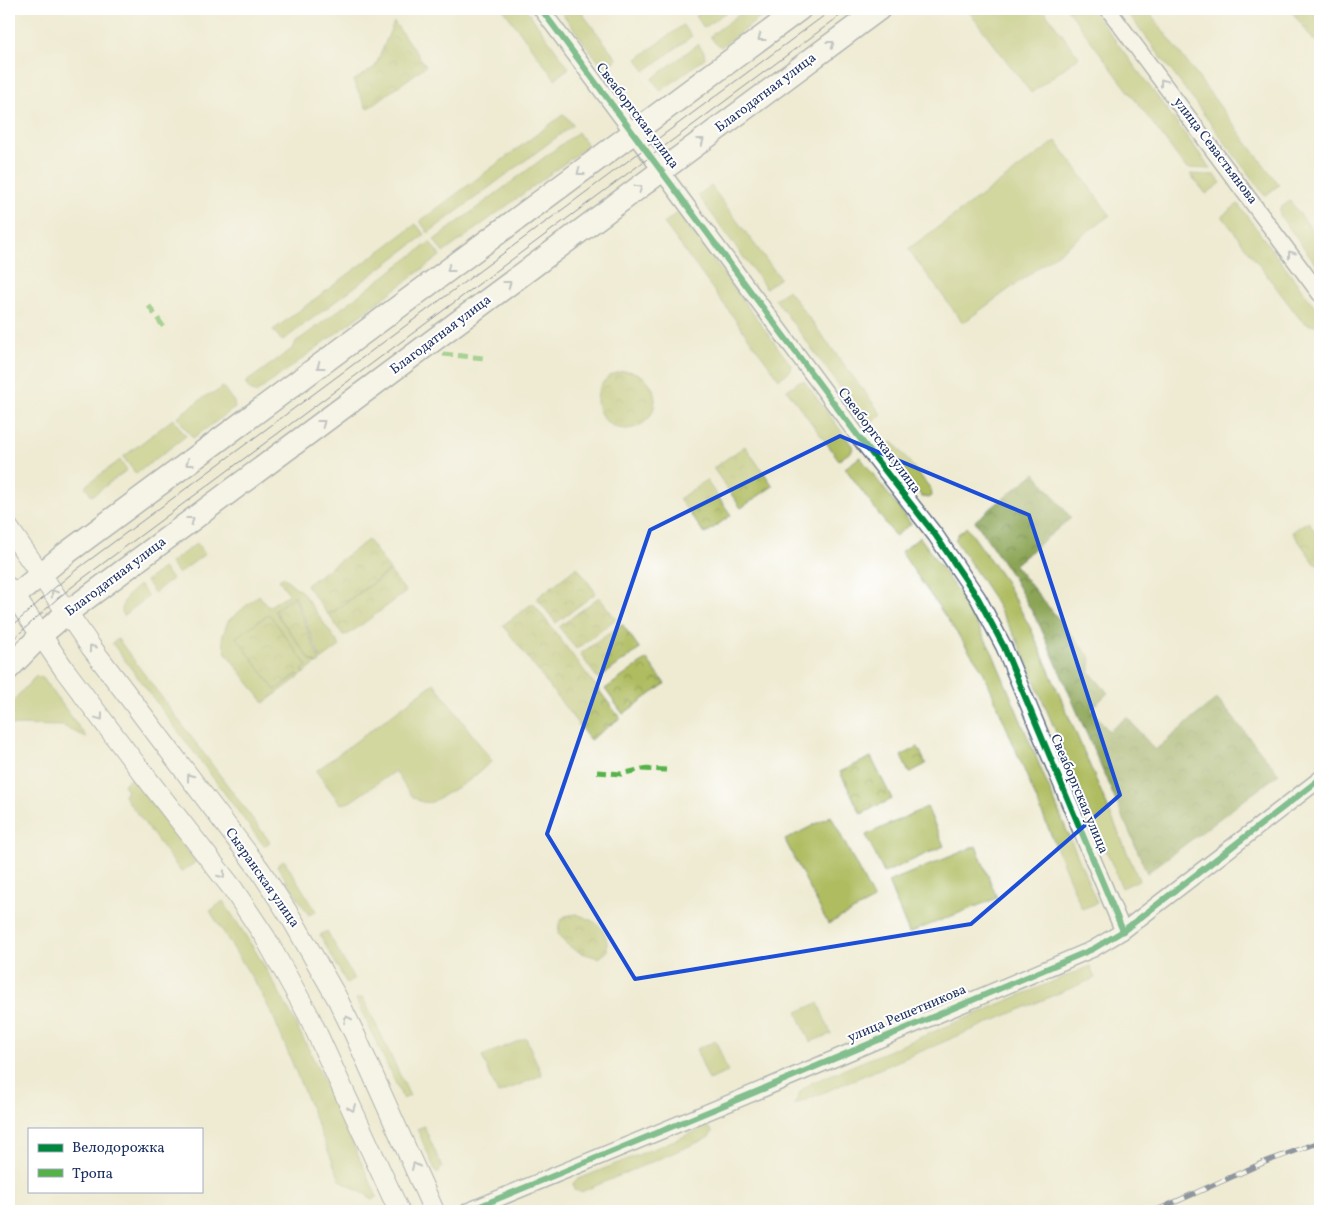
<svg xmlns="http://www.w3.org/2000/svg" width="1329" height="1220" font-family="Vollkorn,serif">
<defs>
<pattern id="forest-crowns" width="20" height="18" patternUnits="userSpaceOnUse" patternTransform="scale(1.25)"><rect width="20" height="18" fill="#8ba455"/><path d="M2 6a3 3 0 1 1 6 0M12 15a3 3 0 1 1 6 0" fill="none" stroke="#71864a"/></pattern>
<pattern id="park-crowns" width="20" height="18" patternUnits="userSpaceOnUse" patternTransform="scale(1.25)"><rect width="20" height="18" fill="#afbc5e"/><path d="M2 6a3 3 0 1 1 6 0M12 15a3 3 0 1 1 6 0" fill="none" stroke="#8e9951"/></pattern>
</defs>
<rect width="100%" height="100%" fill="#fff"/>
<filter id="ink" filterUnits="userSpaceOnUse"><feTurbulence type="fractalNoise" baseFrequency=".02" numOctaves="2"/><feDisplacementMap in="SourceGraphic" scale="10" xChannelSelector="R" yChannelSelector="G"/><feConvolveMatrix kernelMatrix="1 2 1 2 8 2 1 2 1" color-interpolation-filters="sRGB"/></filter>
<filter id="wash" filterUnits="userSpaceOnUse"><feTurbulence type="fractalNoise" baseFrequency=".0096" numOctaves="4" result="noise"/><feDisplacementMap in="SourceGraphic" scale="20" xChannelSelector="R" yChannelSelector="G"/><feGaussianBlur stdDeviation="1.12" result="paint"/><feColorMatrix in="noise" values="0 0 0 0 0 0 0 0 0 0 0 0 0 0 0 0 0 1.4 0 .05"/><feComposite in="paint" operator="in"/></filter>
<g filter="url(#wash)">
<rect width="100%" height="100%" fill="#efebd3"/>
<g fill="#afbc5e" stroke="#65765e">
<path d="M503,9H526L569,68L555,79Z"/>
<path d="M559,9H579L617,59L604,69Z"/>
<path d="M705,9H730L704,28L696,16Z"/>
<path d="M746,9H772L721,47L715,43L710,36Z"/>
<path d="M967,9H1043L1079,57L1031,93Z"/>
<path d="M1067,9H1092L1211,169L1186,168Z"/>
<path d="M1125,9H1147L1279,185L1265,196Z"/>
<path d="M683,25L692,36L645,71L637,59Z"/>
<path d="M698,44L704,52L705,58L661,91L652,79Z"/>
<path d="M564,114L573,125L428,233L420,221Z"/>
<path d="M578,132L588,146L443,253L434,240Z"/>
<path d="M1056,141L1110,215L963,323L908,249Z"/>
<path d="M1190,174L1215,175L1221,183L1206,194Z"/>
<path d="M711,186L780,278L766,288L698,195Z"/>
<path d="M1290,201L1320,240V267L1319,268L1280,216V208Z"/>
<path d="M1238,204L1320,314V324C1312,327 1307,325 1300,319L1222,216Z"/>
<path d="M678,212L791,365L790,371L779,379L664,223Z"/>
<path d="M416,224L425,235L282,341L273,330Z"/>
<path d="M430,242L440,256L256,393L250,390L245,383L293,348L296,342Z"/>
<path d="M788,290L882,415L868,425L775,299Z"/>
<path d="M804,381L853,447L852,451L839,460L787,390L798,382Z"/>
<path d="M223,387L234,402L235,408L193,438L177,417L207,395L216,392Z"/>
<path d="M173,419L186,436L136,474L123,457Z"/>
<path d="M892,442L895,444L931,489L932,496L929,498L922,497L887,450V445Z"/>
<path d="M860,457L911,524L895,536L845,468Z"/>
<path d="M120,460L127,470L92,496L85,486Z"/>
<path d="M967,527L1005,581L1032,631L1139,880L1122,888L1017,640L989,591L955,540L958,534Z"/>
<path d="M920,537L967,605L993,654L1097,903L1082,909L983,671L901,552Z"/>
<path d="M197,543L205,554L178,574L170,563Z"/>
<path d="M163,568L172,579L154,593L146,581Z"/>
<path d="M283,577L302,592L340,646L321,660L295,595L274,611L312,662L313,661L316,664L304,673L302,670L307,666L269,614L237,637L275,690L298,674L300,676L264,703L226,653L222,638L228,621L259,595L268,607L289,594L279,580Z"/>
<path d="M140,585L148,597L123,616C119,602 129,593 140,585Z"/>
<path d="M118,639L270,842L264,846L112,643Z"/>
<path d="M37,676L43,678L87,738L63,726L9,725V705L34,678Z"/>
<path d="M434,683L492,761L470,780L432,802C412,806 405,785 395,771L350,802L343,804L340,803L316,771Z"/>
<path d="M132,777L196,862L181,872L124,796L127,790L123,785Z"/>
<path d="M927,807L944,846L884,873L866,835Z"/>
<path d="M831,816L874,900L828,924L785,840Z"/>
<path d="M976,846L997,898L909,933L888,882Z"/>
<path d="M284,860L316,911L309,915L277,866Z"/>
<path d="M223,901C238,924 253,946 266,969C308,1042 342,1120 377,1197L373,1199L340,1180L273,1016L259,989L210,911Z"/>
<path d="M327,931L354,979L347,984L320,935Z"/>
<path d="M1090,966L1095,978L794,1105L800,1092L809,1084Z"/>
<path d="M363,997L410,1096L403,1099L356,999Z"/>
<path d="M818,1003L831,1034L810,1042L797,1012Z"/>
<path d="M526,1038L542,1075L498,1094L482,1056Z"/>
<path d="M716,1041L728,1072L709,1080L696,1049Z"/>
<path d="M424,1126L442,1167L437,1174L417,1129Z"/>
<path d="M707,1127L711,1129L712,1133L708,1138L581,1192L574,1190L573,1183L576,1180Z"/>
</g>
<path fill="url(#forest-crowns)" stroke="#536a5a" d="M1035,473L1071,518L1014,565L1091,658L1090,672L1108,693L1091,709L1109,731L1127,717L1155,750L1217,698L1279,774L1147,873L1040,626L1012,576L975,521Z"/>
<g fill="url(#park-crowns)" stroke="#65765e">
<path d="M1290,9H1320V37L1314,41Z"/>
<path d="M394,22L426,66L367,109L353,81L375,67Z"/>
<circle cx="626" cy="400" r="29"/>
<path d="M745,446L773,486L741,508L713,468Z"/>
<path d="M706,480L731,515L705,534L679,499Z"/>
<path d="M1308,521L1320,538V562L1316,565L1292,532Z"/>
<path d="M368,540L390,570L328,615L306,585Z"/>
<path d="M577,567L596,593L556,623L537,598Z"/>
<path d="M390,571L406,592L349,634L343,635L329,615Z"/>
<path d="M294,596L320,662L317,664L314,661H311L275,611Z"/>
<path d="M599,597L616,619L576,649L559,627Z"/>
<path d="M533,603L620,718L590,740L503,625Z"/>
<path d="M269,614L307,666L302,670L304,673L300,676L297,674L275,690L236,637Z"/>
<path d="M622,624L640,649L598,679L580,654Z"/>
<path d="M647,659L665,684L623,714L605,689Z"/>
<path d="M918,747L926,764L909,773L901,756Z"/>
<path d="M871,757L892,799L861,814L840,772Z"/>
<path d="M576,914C597,921 609,928 607,952L599,958C581,953 570,951 558,934L559,923L565,916Z"/>
</g>
</g>
<g filter="url(#ink)">
<g fill="none" stroke-linecap="round" stroke-linejoin="round">
<g stroke="#657187" stroke-width="18">
<g id="street">
<path d="M541,9L858,436L936,536L978,598L1004,647L1123,931"/>
<path d="M1108,9L1320,294"/>
<path d="M468,1211L751,1094L1093,949L1123,931L1320,779"/>
</g>
</g>
<g stroke="#657187" stroke-width="22">
<g id="secondary">
<path d="M9,529L91,647L260,870L293,921L337,998L355,1035L434,1211"/>
<path d="M9,588L64,669L131,758L233,889L265,937L308,1014L399,1211"/>
</g>
</g>
<g stroke="#657187" stroke-width="25">
<g id="primary">
<path d="M9,601L64,555L800,9"/>
<path d="M9,668L41,635L68,612L879,9"/>
</g>
</g>
<use href="#street" stroke="#fff" stroke-width="15"/>
<use href="#secondary" stroke="#fff" stroke-width="20"/>
<use href="#primary" stroke="#fff" stroke-width="22"/>
<g stroke="#1b2f5e" stroke-width="1">
<path d="M9,629L52,590L76,570L833,9"/>
<path d="M9,643L58,598L82,579L849,9"/>
</g>
<g stroke="#1b2f5e" stroke-width="5.5">
<path id="rail" d="M1155,1211L1265,1162L1320,1142"/>
</g>
<use href="#rail" stroke="#fff" stroke-width="4" stroke-dasharray="11" stroke-linecap="butt"/>
<g stroke="#55b248" stroke-width="5" stroke-dasharray="10 5" stroke-linecap="butt">
<path d="M149,306L165,329"/>
<path d="M443,354L484,358"/>
<path d="M597,772L621,774L642,769L666,770"/>
</g>
<g stroke="#fff" stroke-width="9">
<g id="cycleway">
<path d="M541,9L858,436L936,536L978,598L1004,647L1123,931"/>
<path d="M468,1211L751,1094L1093,949L1123,931L1320,779"/>
</g>
</g>
<use href="#cycleway" stroke="#00873e" stroke-width="6"/>
</g>
<defs><path id="oneway-chevron" d="M-2-3.5L2.5 0L-2 3.5" fill="none" stroke-width="1.6" stroke-linecap="round" stroke-linejoin="round" transform="scale(1.25)"/></defs>
<g stroke="#8d97ae">
<use href="#oneway-chevron" transform="translate(761 38) rotate(143)"/>
<use href="#oneway-chevron" transform="translate(831 44) rotate(-37)"/>
<use href="#oneway-chevron" transform="translate(1163 82) rotate(-127)"/>
<use href="#oneway-chevron" transform="translate(701 141) rotate(-37)"/>
<use href="#oneway-chevron" transform="translate(580 172) rotate(143)"/>
<use href="#oneway-chevron" transform="translate(639 188) rotate(-36)"/>
<use href="#oneway-chevron" transform="translate(1291 254) rotate(-126)"/>
<use href="#oneway-chevron" transform="translate(450 269) rotate(143)"/>
<use href="#oneway-chevron" transform="translate(508 284) rotate(-37)"/>
<use href="#oneway-chevron" transform="translate(320 366) rotate(143)"/>
<use href="#oneway-chevron" transform="translate(322 423) rotate(-37)"/>
<use href="#oneway-chevron" transform="translate(189 463) rotate(143)"/>
<use href="#oneway-chevron" transform="translate(191 520) rotate(-37)"/>
<use href="#oneway-chevron" transform="translate(54 593) rotate(-125)"/>
<use href="#oneway-chevron" transform="translate(92 648) rotate(-126)"/>
<use href="#oneway-chevron" transform="translate(100 717) rotate(53)"/>
<use href="#oneway-chevron" transform="translate(190 777) rotate(-127)"/>
<use href="#oneway-chevron" transform="translate(222 875) rotate(52)"/>
<use href="#oneway-chevron" transform="translate(347 1019) rotate(-117)"/>
<use href="#oneway-chevron" transform="translate(352 1108) rotate(66)"/>
<use href="#oneway-chevron" transform="translate(415 1166) rotate(-114)"/>
</g>
</g>
<path d="M0 0H1329V1220H0ZM840,436L1029,515L1120,795L971,924L635,979L547,834L650,530Z" fill="#efebd3" fill-opacity=".55" fill-rule="evenodd"/>
<path fill="none" stroke="#1d4ed8" stroke-width="4" stroke-linejoin="round" d="M840,436L1029,515L1120,795L971,924L635,979L547,834L650,530Z"/>
<g text-anchor="middle" dominant-baseline="central" stroke-width="4" stroke-linejoin="round" paint-order="stroke">
<g font-size="14" fill="#1b2f5e" stroke="#fff">
<text transform="translate(766 93) rotate(-37)">Благодатная улица</text>
<text transform="translate(637 116) rotate(53)">Свеаборгская улица</text>
<text transform="translate(1215 151) rotate(53)">улица Севастьянова</text>
<text transform="translate(441 335) rotate(-37)">Благодатная улица</text>
<text transform="translate(879 441) rotate(53)">Свеаборгская улица</text>
<text transform="translate(116 577) rotate(-37)">Благодатная улица</text>
<text transform="translate(1079 794) rotate(67)">Свеаборгская улица</text>
<text transform="translate(262 878) rotate(55)">Сызранская улица</text>
<text transform="translate(907 1014) rotate(-23)">улица Решетникова</text>
</g>
</g>
<rect width="1329" height="1220" fill="none" stroke="#fff" stroke-width="30"/>
<rect x="28" y="1128" width="175" height="65" fill="#ffffff" stroke="#a4acbf"/>
<rect x="38" y="1144" width="25" height="8" fill="#00873e" stroke="#a4acbf"/>
<text x="72" y="1152" font-size="15" fill="#1b2f5e">Велодорожка</text>
<rect x="38" y="1169" width="25" height="8" fill="#55b248" stroke="#a4acbf"/>
<text x="72" y="1178" font-size="15" fill="#1b2f5e">Тропа</text>
</svg>
